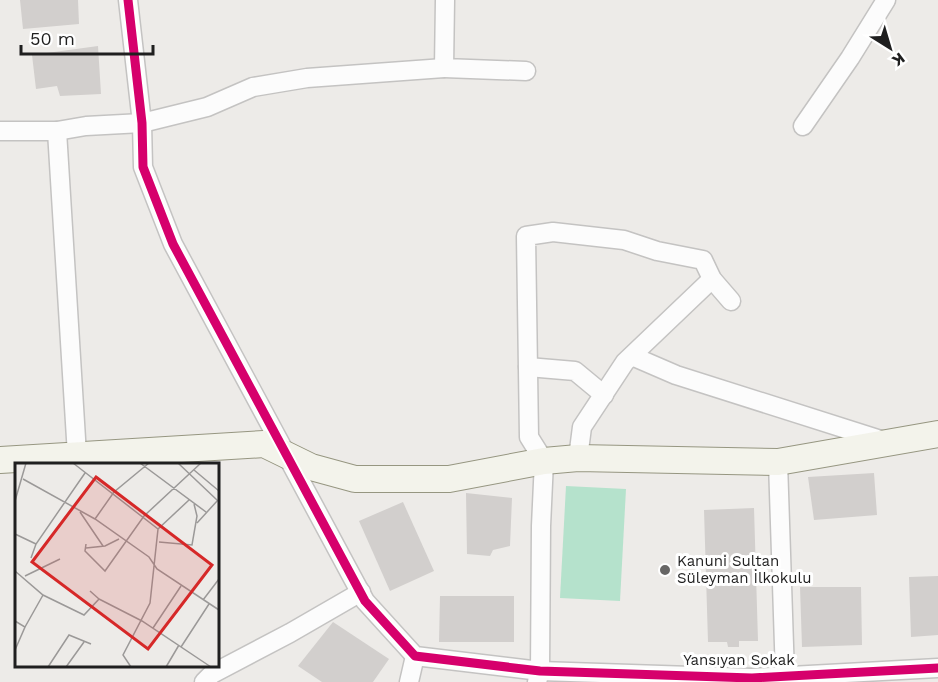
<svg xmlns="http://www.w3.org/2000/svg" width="938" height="682" font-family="'Work Sans',sans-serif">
<rect width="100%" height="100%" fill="#edebe8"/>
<path fill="#b5e2cc" d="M566,486L626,489L620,601L560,598Z"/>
<g fill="#d2cfcd">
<path d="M20,0H78L79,24L23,29Z"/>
<path d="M98,46L101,94L60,96L57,86L36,89L32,55Z"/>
<path d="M874,473L877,515L814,520L808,477Z"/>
<path d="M466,493L512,498L510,546L493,550L490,556L467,554Z"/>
<path d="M403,502L434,571L390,591L359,521Z"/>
<path d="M754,508L758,641H739V647H728L727,642H708L704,510Z"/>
<path d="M938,576V635L911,637L909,577Z"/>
<path d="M800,587H861L862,645L802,647Z"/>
<path d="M440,596H514V642H439Z"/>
<path d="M333,622L389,659L373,682H322L298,666Z"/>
</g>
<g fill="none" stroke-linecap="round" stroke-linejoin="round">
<g stroke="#c4c3c2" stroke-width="21">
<g id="street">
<path d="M128,0L142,123L143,167L173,244L365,601L415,656L540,671L752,678L938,668"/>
<path d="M445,0L444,68L526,71"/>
<path d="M803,126L850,58L886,0"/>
<path d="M0,131H57L86,126L142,123L207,107L253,87L307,78L444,68"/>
<path d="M57,131L77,455"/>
<path d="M632,356L676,375L884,441"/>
<path d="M528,367L575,371L604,395"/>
<path d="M578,458L582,427L625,362L712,279"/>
<path d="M778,462L785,676L780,682"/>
<path d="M204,682L212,674L290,633L361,592"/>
<path d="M409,682L415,656"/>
<path d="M537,682L540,671L541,526L544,461L529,437L526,236L553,232L624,240L657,251L703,260L712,279L731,301"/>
</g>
</g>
<g stroke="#969681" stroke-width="28">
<path id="secondary" d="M0,460L264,444L311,467L355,479H449L544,461L578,458L778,462L938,434"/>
</g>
<use href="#street" stroke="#fcfcfc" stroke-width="18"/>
<use href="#secondary" stroke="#f3f3eb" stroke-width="26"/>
<g stroke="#fff" stroke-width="13">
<path id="cycleway" d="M128,0L142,123L143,167L173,244L365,601L415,656L540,671L752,678L938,668"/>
</g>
<use href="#cycleway" stroke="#d6006c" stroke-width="9"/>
</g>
<circle fill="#676665" stroke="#fff" stroke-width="2" cx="665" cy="570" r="6"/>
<g text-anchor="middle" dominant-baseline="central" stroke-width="6" stroke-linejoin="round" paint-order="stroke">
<g font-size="15" fill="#1f1f1f" stroke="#fff" text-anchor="start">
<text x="677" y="561">Kanuni Sultan<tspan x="677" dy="17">Süleyman İlkokulu</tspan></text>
</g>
<g font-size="15" fill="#1f1f1f" stroke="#fff">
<text x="739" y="660">Yansıyan Sokak</text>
</g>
</g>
<g transform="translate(15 463)">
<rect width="204" height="204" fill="#edebe8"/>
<path fill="none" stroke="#9b9998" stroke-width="1.5" d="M58,0L143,66L135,140L108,192L116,204M125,0L191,49M163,0L202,37M179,7L204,28M8,16L80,56L134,94L142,106L204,147M0,38L11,0M65,49L88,83M80,56L99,29L134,0M182,60L203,37M143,66L174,37M0,71L21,81M144,79L177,82L182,53L179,41M71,81L70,88L90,108L129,53L186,0M71,85L90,83L104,76M16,95L21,81L70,10M0,108L28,132L69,152L84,136L75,128M10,113L45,96M84,136L127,158L196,204M188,137L204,116M0,158L10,164L0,187M10,164L28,132M138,165L166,123M166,184L194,141M33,204L54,172L76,181M51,204L69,179M151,204L164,182"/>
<path fill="#d62828" fill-opacity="0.15" stroke="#d62828" stroke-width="3" d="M81,14L197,102L133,186L17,99Z"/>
<rect width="204" height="204" fill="none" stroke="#1f1f1f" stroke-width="3"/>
</g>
<g transform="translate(890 48) rotate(143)" stroke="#ffffff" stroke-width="4.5" paint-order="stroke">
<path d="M0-4.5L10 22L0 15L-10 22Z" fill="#1f1f1f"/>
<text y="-9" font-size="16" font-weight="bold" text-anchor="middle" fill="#1f1f1f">K</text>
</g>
<path d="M21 45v9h132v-9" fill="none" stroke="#1f1f1f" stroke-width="3"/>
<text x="30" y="45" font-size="18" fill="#1f1f1f" stroke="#ffffff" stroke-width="4.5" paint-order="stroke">50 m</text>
</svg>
